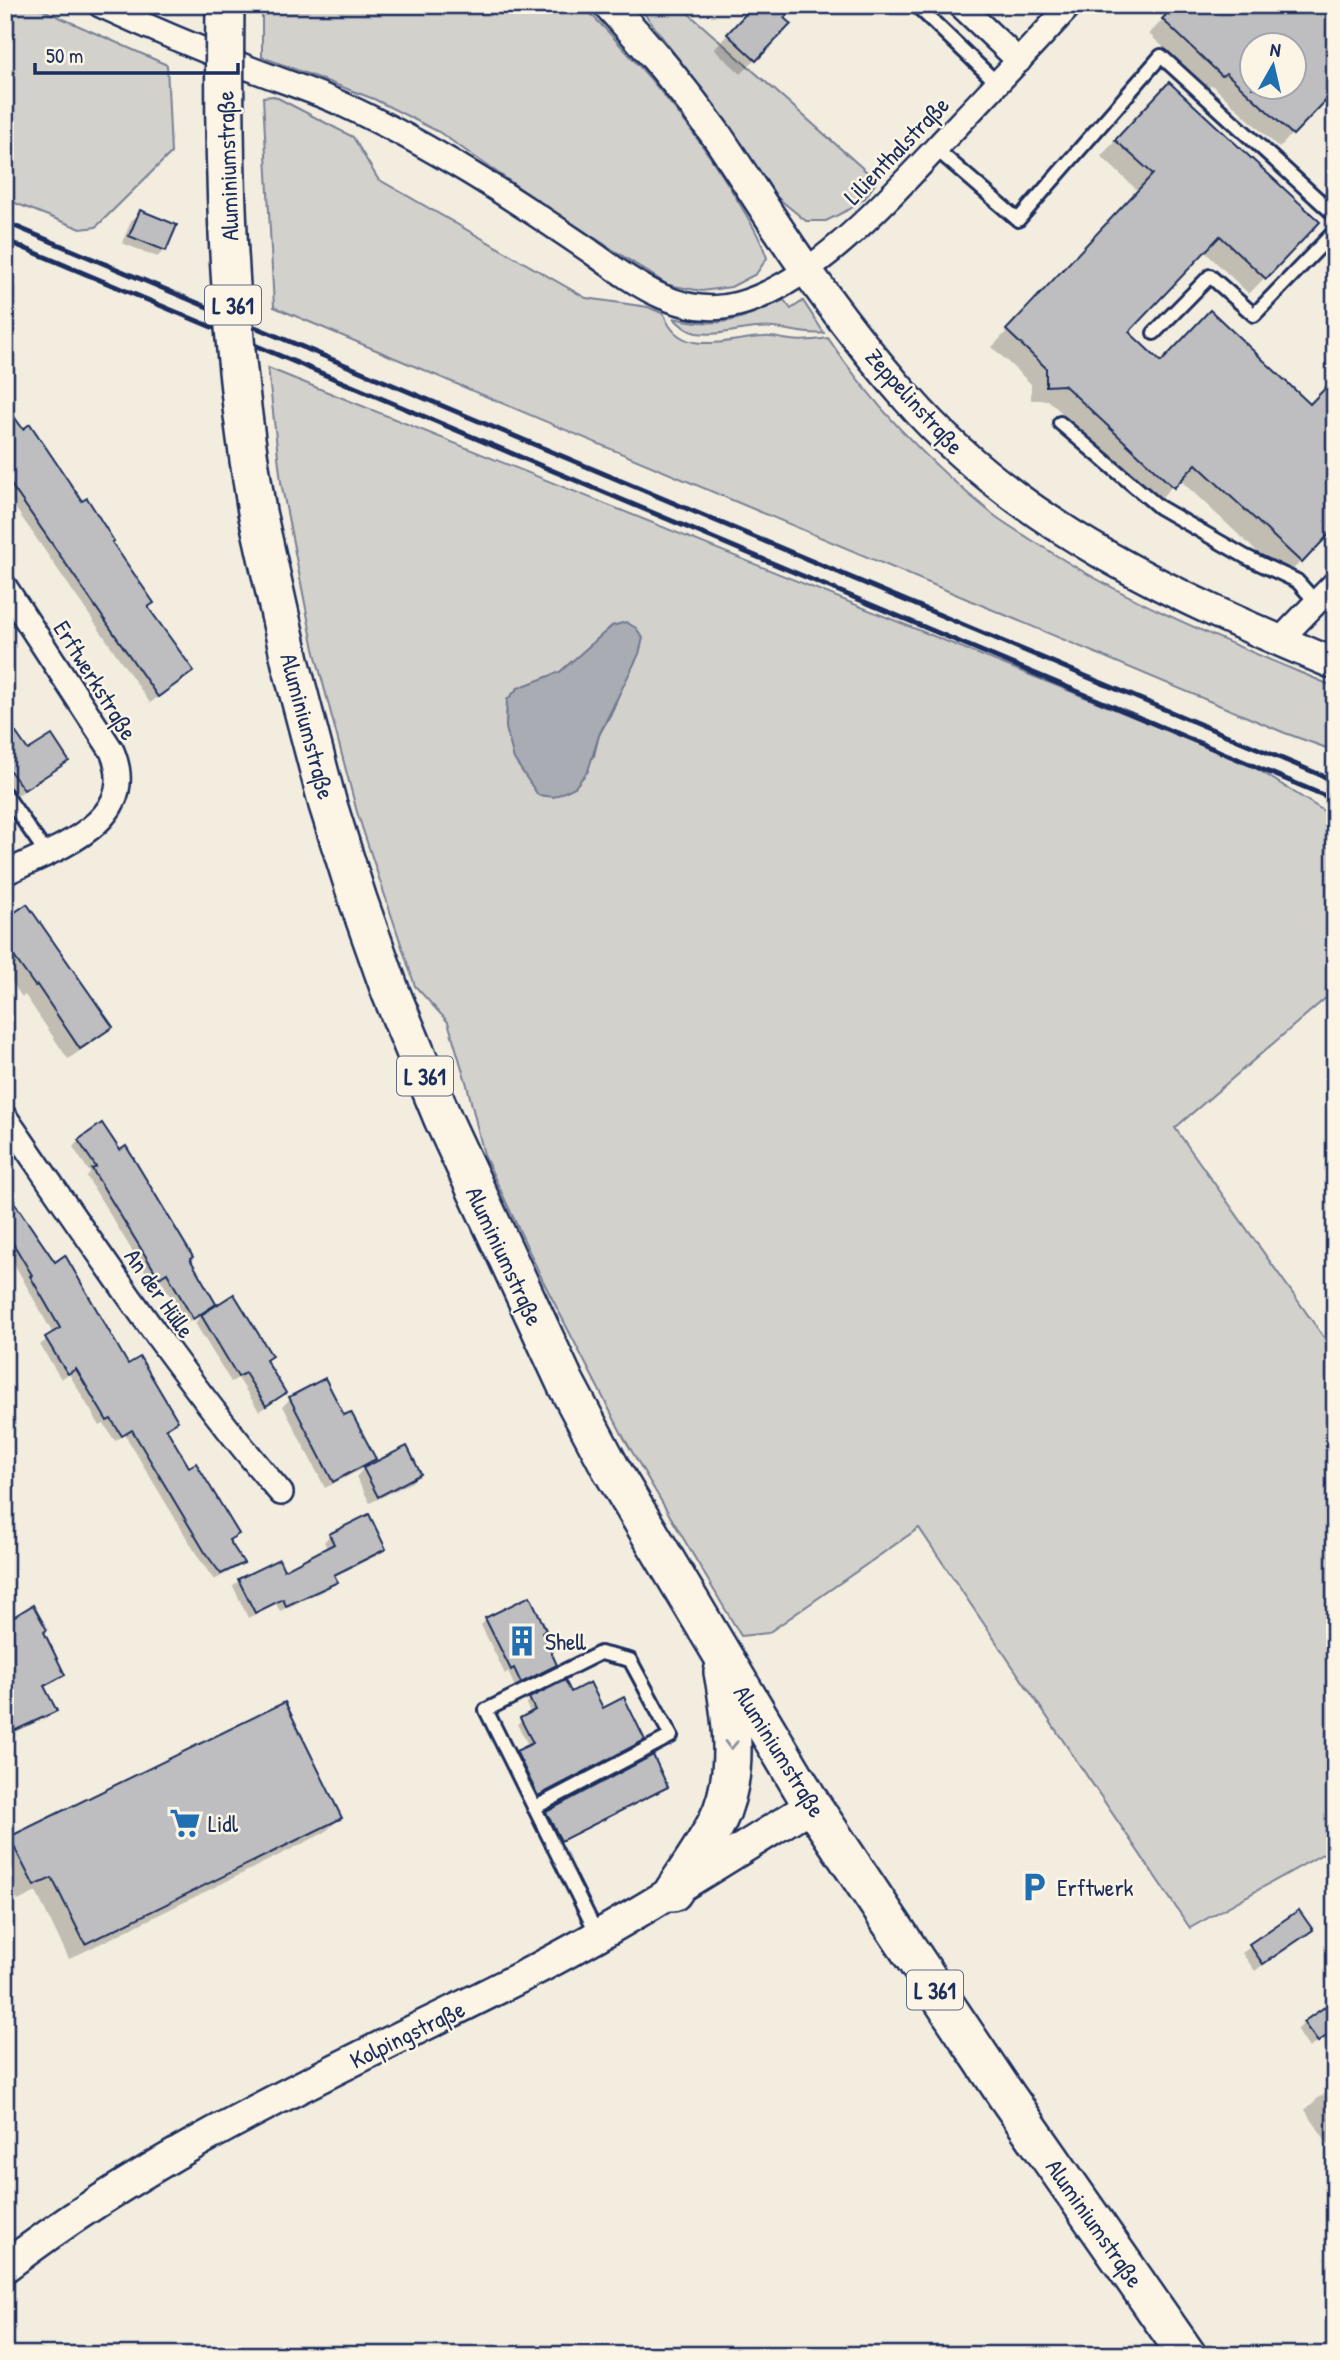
<svg xmlns="http://www.w3.org/2000/svg" width="1340" height="2360" font-family="'Patrick Hand',sans-serif">
<rect width="100%" height="100%" fill="#f3ede0"/>
<filter id="ink" filterUnits="userSpaceOnUse"><feTurbulence type="fractalNoise" baseFrequency=".0143" numOctaves="2"/><feDisplacementMap in="SourceGraphic" scale="14" xChannelSelector="R" yChannelSelector="G"/><feConvolveMatrix kernelMatrix="1 2 1 2 8 2 1 2 1" color-interpolation-filters="sRGB"/></filter>
<g filter="url(#ink)">
<g fill="#d3d1cc" stroke="#778095" stroke-width="2" fill-rule="evenodd">
<path d="M5,5H32L167,65L171,153L96,227L81,229L5,199Z"/>
<path d="M262,5H582C642,65 698,131 741,206C751,223 761,239 767,258L756,274L731,287L702,291L668,285L548,208L439,132L374,99L262,57Z"/>
<path d="M638,5H679L877,181L865,198L850,209L826,221H806L773,194L726,122Z"/>
<path d="M274,96L353,137L378,179L586,298L648,307L664,314C679,360 729,338 764,337C773,336 781,339 791,340C804,342 816,340 828,338C873,406 931,465 995,516C1010,527 1027,537 1043,547C1134,606 1235,645 1335,687V751L1285,733L274,307L263,97Z"/>
<path d="M784,300L791,309L803,301L824,333C807,336 791,329 774,328C748,325 722,337 696,333C686,331 680,324 673,318C723,329 739,320 784,300Z"/>
<path d="M268,368L1246,762L1335,818V990L1175,1128L1335,1353V1847L1190,1928L919,1528L768,1633L741,1636L624,1438L543,1281L484,1155L467,1085L448,1022L415,986L357,812L314,649L281,482ZM612,626L623,682L613,710L599,735L594,756L506,728L507,700L518,688L560,672Z"/>
</g>
<path fill="#a9acb3" stroke="#707a91" stroke-width="2" d="M626,622L636,628L643,638L639,654L599,735L588,771L575,787L554,797L538,795L514,759L506,728L507,700L518,688L560,672L612,626Z"/>
<g fill="#0003" fill-rule="evenodd">
<path d="M741,5H785L755,60L741,74L714,49L749,12Z"/>
<path d="M1177,5H1290L1334,89L1279,148L1212,85L1208,88L1149,34ZM1252,46H1294V88H1252Z"/>
<path d="M1153,100L1317,222L1249,294L1204,251L1127,333L1161,364L1309,406L1335,525L1285,578L1179,479L1157,502L1048,400H1031V384L992,347L1138,191L1101,156Z"/>
<path d="M1335,180V212L1327,220L1311,206Z"/>
<path d="M140,212L165,250L157,257L122,243L132,219Z"/>
<path d="M5,370L10,377L5,382Z"/>
<path d="M5,406L110,543L184,677L150,703L5,493Z"/>
<path d="M5,669L13,681L5,689Z"/>
<path d="M5,747L27,753L66,761L58,769L7,802L5,800Z"/>
<path d="M5,921L111,1027L99,1038L68,1059L25,995L22,997L5,972Z"/>
<path d="M79,1141L189,1260L214,1304L207,1313L270,1356L265,1361L284,1393L278,1399L259,1411L238,1378L231,1382L195,1323L202,1314L186,1324L160,1278L152,1283L87,1177L90,1173L73,1147Z"/>
<path d="M5,1192L128,1367L175,1420L164,1429L188,1469L237,1533L228,1541L242,1563L235,1569L214,1580L200,1560L125,1435L115,1441L104,1424L100,1426L69,1374L61,1379L40,1345L53,1334L5,1247Z"/>
<path d="M290,1399L344,1418L373,1459L364,1468L325,1488L283,1406Z"/>
<path d="M364,1468L419,1474L412,1482L370,1503L356,1477Z"/>
<path d="M330,1535L384,1549L378,1555L333,1577L335,1581L329,1588L280,1611L276,1604L248,1618L233,1586L239,1580L283,1572L328,1550L324,1542Z"/>
<path d="M5,1601L15,1618L42,1633L63,1675L57,1681L43,1688L55,1710L48,1717L5,1737Z"/>
<path d="M486,1620L541,1633L555,1664L549,1670L515,1687L508,1672L505,1674L481,1625Z"/>
<path d="M570,1694L602,1710L643,1739L534,1799L513,1757L529,1747L517,1724L531,1714L526,1704L530,1700Z"/>
<path d="M284,1704L340,1818L324,1833L69,1959L36,1892L18,1901L5,1875V1843L10,1838Z"/>
<path d="M666,1787L557,1843L544,1816L547,1813Z"/>
<path d="M1298,1912L1310,1930L1255,1971L1242,1953Z"/>
<path d="M1304,2023L1335,2030L1309,2048L1297,2030Z"/>
<path d="M1335,2087V2154L1305,2110L1317,2099Z"/>
</g>
<g fill="#bebec0" stroke="#1b2f5e" stroke-width="2" fill-rule="evenodd">
<path d="M754,5H796L784,18L791,24L756,61L727,34Z"/>
<path d="M1175,5H1335V91L1293,135L1226,73L1222,76L1162,19ZM1252,46H1294V88H1252Z"/>
<path d="M1169,82L1320,222L1266,279L1220,236L1129,332L1161,362L1210,310L1310,404L1335,378V528L1302,563L1196,464L1174,488L1064,385L1046,386V368L1006,330L1153,174L1115,140Z"/>
<path d="M140,210L177,225L166,251L129,236Z"/>
<path d="M5,404L23,429L30,424L82,501L87,498L114,541L112,542L154,603L148,607L194,671L158,697L5,476Z"/>
<path d="M5,717L28,750L52,735L69,761L24,790L5,764Z"/>
<path d="M27,904L113,1027L80,1049L37,985L35,986L5,944V919Z"/>
<path d="M102,1123L120,1150L126,1146L193,1257L190,1259L216,1304L193,1319L167,1273L159,1278L92,1169L96,1167L78,1140Z"/>
<path d="M5,1189L55,1262L65,1255L128,1364L140,1357L178,1421L166,1428L189,1467L196,1463L239,1534L229,1540L244,1563L221,1574L206,1554L132,1430L122,1436L111,1419L107,1421L76,1369L68,1374L60,1362L45,1337L60,1328L30,1276L32,1275L5,1230Z"/>
<path d="M234,1294L272,1356L266,1360L286,1393L266,1406L245,1373L238,1377L201,1315Z"/>
<path d="M325,1378L344,1415L351,1412L376,1459L333,1482L289,1397Z"/>
<path d="M407,1446L421,1474L378,1497L363,1468Z"/>
<path d="M369,1514L386,1549L334,1575L338,1582L286,1606L283,1599L255,1613L238,1579L279,1559L284,1570L334,1544L329,1534Z"/>
<path d="M530,1596L546,1630L542,1632L557,1665L521,1683L514,1668L511,1670L485,1618Z"/>
<path d="M33,1605L47,1630L44,1632L65,1675L44,1686L57,1711L5,1735V1622Z"/>
<path d="M565,1680L571,1692L590,1682L603,1708L624,1697L645,1740L538,1796L516,1751L533,1743L520,1718L535,1710L529,1698Z"/>
<path d="M285,1702L342,1818L85,1944L52,1878L34,1886L9,1837Z"/>
<path d="M653,1755L668,1787L561,1841L546,1812Z"/>
<path d="M1299,1910L1313,1930L1263,1964L1249,1944Z"/>
<path d="M1335,2000V2030L1318,2042L1303,2022Z"/>
</g>
<g fill="none" stroke-linecap="round" stroke-linejoin="round">
<g stroke="#1b2f5e" stroke-width="18">
<g id="service">
<path d="M916,5L997,83"/>
<path d="M936,149L1018,220L1161,56L1335,215"/>
<path d="M1154,333L1210,276L1254,315L1335,231"/>
<path d="M1060,423L1159,507L1246,557L1297,581L1316,602"/>
<path d="M5,794L46,853"/>
<path d="M534,1808L671,1736L630,1660L600,1653L486,1710L598,1936"/>
</g>
</g>
<g stroke="#1b2f5e" stroke-width="28">
<g id="minor">
<path d="M100,5C150,28 200,49 251,69C282,81 314,91 344,105C431,145 511,197 590,251C633,282 682,320 738,304C817,283 899,187 954,129C993,88 1032,47 1070,5"/>
<path d="M960,5L1019,61"/>
<path d="M5,587L112,751C142,822 55,849 5,873"/>
<path d="M1279,641L1335,583"/>
<path d="M5,1117C93,1245 179,1375 281,1493"/>
</g>
</g>
<g stroke="#1b2f5e" stroke-width="35">
<g id="tertiary">
<path d="M609,5C648,46 684,90 717,136C747,180 774,225 805,268C837,313 871,357 907,398C1018,526 1181,600 1335,664"/>
<path d="M5,2267C163,2145 348,2065 525,1975C624,1924 717,1864 812,1805"/>
</g>
</g>
<g stroke="#1b2f5e" stroke-width="42">
<g id="primary">
<path d="M249,460L257,512L291,664L328,805L358,900L391,993L443,1119L566,1384L610,1467L812,1805L1006,2095L1187,2355"/>
<path d="M673,1892C688,1869 704,1847 717,1822C740,1776 732,1720 723,1672"/>
</g>
</g>
<use href="#service" stroke="#fcf5e5" stroke-width="12"/>
<use href="#minor" stroke="#fcf5e5" stroke-width="23"/>
<use href="#tertiary" stroke="#fcf5e5" stroke-width="30"/>
<use href="#primary" stroke="#fcf5e5" stroke-width="37"/>
<g stroke="#1b2f5e" stroke-width="5">
<path d="M5,222L1335,781"/>
<path d="M5,240L1335,800"/>
</g>
<g stroke="#1b2f5e" stroke-width="42" stroke-linecap="butt">
<path id="primary-bridge" d="M225,5C223,157 227,310 249,460"/>
</g>
<use href="#primary-bridge" stroke="#fcf5e5" stroke-width="37"/>
</g>
<defs><path id="oneway-chevron" d="M-2-3.5L2.5 0L-2 3.5" fill="none" stroke-width="1.6" stroke-linecap="round" stroke-linejoin="round" transform="scale(1.75)"/></defs>
<use stroke="#8c92a2" href="#oneway-chevron" transform="translate(731 1745) rotate(91)"/>
</g>
<defs>
<g id="building-bare" transform="scale(2.415)"><path d="M-4-6H4V6H1V3H-1V6H-4ZM-2.5-4.3h1.7v1.8h-1.7ZM.8-4.3h1.7v1.8H.8ZM-2.5-1h1.7V.8h-1.7ZM.8-1h1.7V.8H.8Z" fill="#1f6fb2" stroke="#fcf5e5" stroke-width="2.5" paint-order="stroke"/></g>
<g id="supermarket-bare" transform="scale(2.415)"><path d="M-6-5.5h2.5l.6 2H6L4.5 2H-2.5L-4.4-4H-6ZM-1.5 3.2a1.3 1.3 0 1 0 .1 0ZM3 3.2a1.3 1.3 0 1 0 .1 0Z" fill="#1f6fb2" stroke="#fcf5e5" stroke-width="2.5" paint-order="stroke"/></g>
<g id="parking-bare" transform="scale(2.415)"><path d="M-3.5-5.5H1a3.5 3.5 0 0 1 0 7H-1V5.5H-3.5ZM-1-3.4V-.6H.8a1.4 1.4 0 0 0 0-2.8Z" fill="#1f6fb2" stroke="#fcf5e5" stroke-width="2.5" paint-order="stroke"/></g>
</defs>
<g fill-rule="evenodd">
<use href="#building-bare" x="522" y="1641"/>
<use href="#supermarket-bare" x="185" y="1823"/>
<use href="#parking-bare" x="1034" y="1887"/>
</g>
<g text-anchor="middle" dominant-baseline="central" stroke-width="5" stroke-linejoin="round" paint-order="stroke">
<g fill="#fcf5e5" stroke="#5e6a86" stroke-width="2">
<rect x="205" y="285.5" width="56" height="39" rx="5"/>
<rect x="397" y="1056.5" width="56" height="39" rx="5"/>
<rect x="907" y="1970.5" width="56" height="39" rx="5"/>
</g>
<g font-size="23" font-weight="bold" fill="#1b2f5e">
<text x="233" y="305">L 361</text>
<text x="425" y="1076">L 361</text>
<text x="935" y="1990">L 361</text>
</g>
<g font-size="24" fill="#1b2f5e" stroke="#fcf5e5">
<text transform="translate(896 150) rotate(-46)">Lilienthalstraße</text>
<text transform="translate(227 166) rotate(-92)">Aluminiumstraße</text>
<text transform="translate(915 401) rotate(48)">Zeppelinstraße</text>
<text transform="translate(96 680) rotate(58)">Erftwerkstraße</text>
<text transform="translate(308 726) rotate(75)">Aluminiumstraße</text>
<text transform="translate(505 1256) rotate(65)">Aluminiumstraße</text>
<text transform="translate(160 1293) rotate(55)">An der Hülle</text>
<text transform="translate(780 1751) rotate(58)">Aluminiumstraße</text>
<text transform="translate(407 2034) rotate(-26)">Kolpingstraße</text>
<text transform="translate(1095 2223) rotate(55)">Aluminiumstraße</text>
</g>
<g font-size="24" fill="#1b2f5e" stroke="#fcf5e5" text-anchor="start">
<text x="545" y="1641">Shell</text>
<text x="208" y="1823">Lidl</text>
<text x="1057" y="1887">Erftwerk</text>
</g>
</g>
<rect width="1340" height="2360" fill="none" stroke="#fcf5e5" stroke-width="28"/>
<rect x="14" y="14" width="1312" height="2332" fill="none" stroke="#1b2f5e" stroke-width="2.5" filter="url(#ink)"/>
<g transform="translate(1273 66) rotate(8)"><circle r="33" fill="#fcf5e5" stroke="#a2a6af" stroke-width="2"/>
<path d="M0-5L12 26L0 18L-12 26Z" fill="#1f6fb2"/>
<text y="-10" font-size="19" font-weight="bold" text-anchor="middle" fill="#1b2f5e">N</text>
</g>
<path d="M35 63v10h203v-10" fill="none" stroke="#1b2f5e" stroke-width="3.5"/>
<text x="46" y="63" font-size="21" fill="#1b2f5e" stroke="#fcf5e5" stroke-width="5" paint-order="stroke">50 m</text>
</svg>
